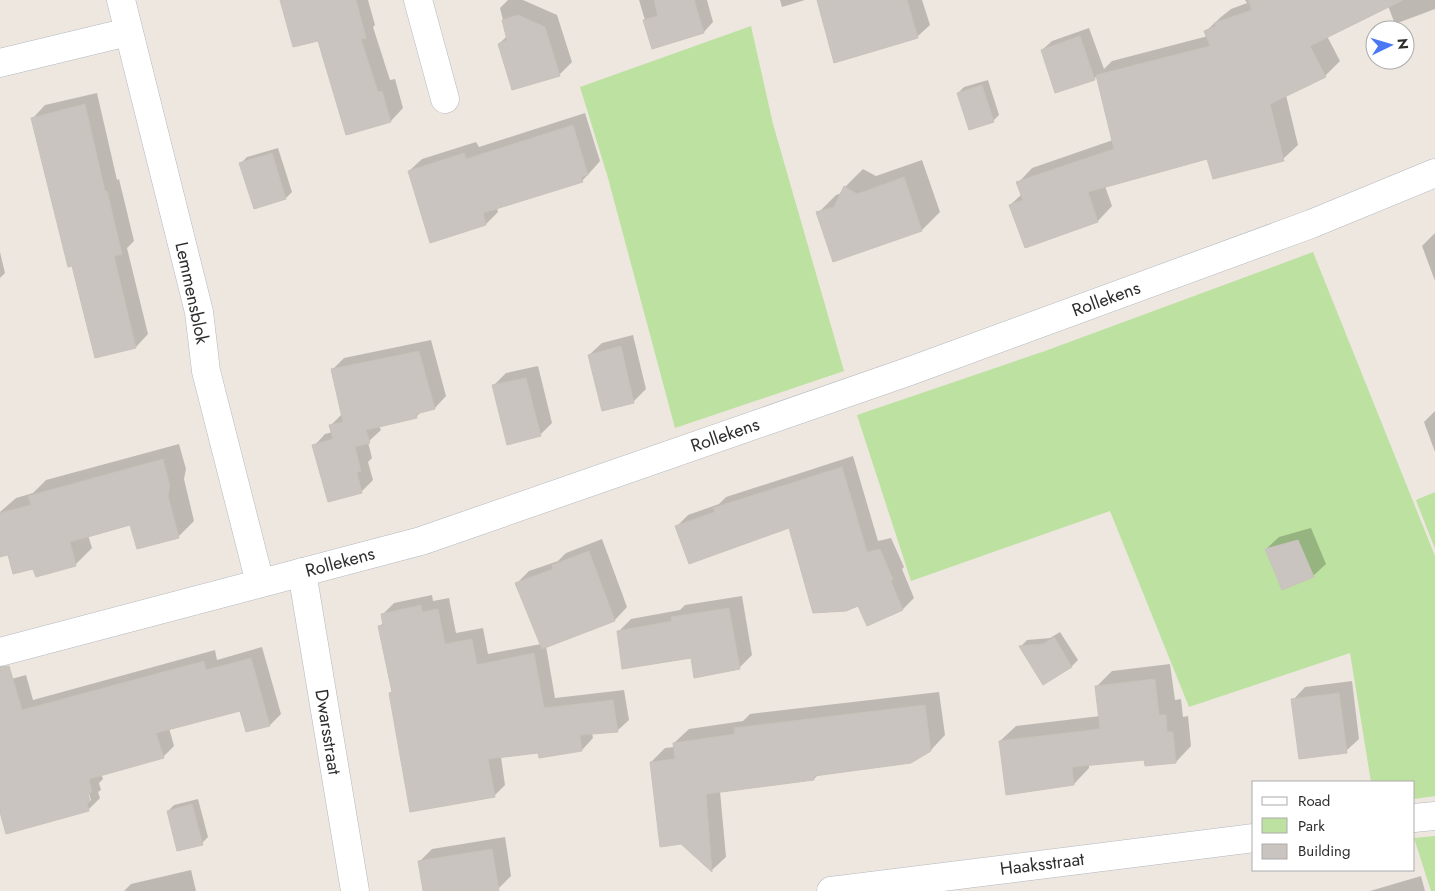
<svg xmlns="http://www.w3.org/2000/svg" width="1435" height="891" font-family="Jost,sans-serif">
<rect width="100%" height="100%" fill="#eee7e0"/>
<g fill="#bce1a0">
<path d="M751,26L773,124L844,371L675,428L608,178L580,87Z"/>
<path d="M1313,252L1435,556V796L1414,799V782H1371L1350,653L1189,707L1110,511L911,581L857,415L1045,351Z"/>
<path d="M1435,492V549L1416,500Z"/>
<path d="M1435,836V891H1431L1414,838Z"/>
</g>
<g fill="#0003" fill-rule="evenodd">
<path d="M287,0H368L375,25L373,27L390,80L395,79L403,108L391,121L319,39Z"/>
<path d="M508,0H523L557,15L572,62L559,75L499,44L507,36L500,8Z"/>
<path d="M639,0H707L713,22L704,32L653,47Z"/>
<path d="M780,0H805L782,7Z"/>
<path d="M887,0H922L930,25L917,37Z"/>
<path d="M1245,0H1435V9L1395,24L1388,6L1327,36L1340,61L1325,76L1286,95L1298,145L1283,159L1208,158L1105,186L1112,206L1098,221L1010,205L1022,194L1018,183L1032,168L1113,140L1097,76L1094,79L1042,50L1052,41L1089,28L1104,69L1112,61L1208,36L1206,31L1221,17L1231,9L1247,3Z"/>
<path d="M988,80L999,115L993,121L958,93L964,87Z"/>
<path d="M97,93L117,180L119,179L134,241L127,248L148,334L136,347L73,265L33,118L45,105Z"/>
<path d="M585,113L600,161L594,168L582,181L497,208L498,212L486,224L409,171L422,159L476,142L479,147Z"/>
<path d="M278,148L292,192L286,198L241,163L247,157Z"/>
<path d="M922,160L940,212L922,230L818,213L836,195L842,193L845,187L863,169L876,176Z"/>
<path d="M1435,233V281L1422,246Z"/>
<path d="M0,252L5,273L0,278Z"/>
<path d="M633,335L646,389L634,401L602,409L589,355L602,343Z"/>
<path d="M431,340L446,396L435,408L422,411L416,417L379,426L381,430L368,442L372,458L368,462L373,480L361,492L314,446L325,434L333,432L331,425L342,414L332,370L344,358Z"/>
<path d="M538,366L552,423L540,435L494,385L506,373Z"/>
<path d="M1435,411V452L1424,422Z"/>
<path d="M179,444L186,469L184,479L194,521L178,537L131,523L88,535L92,548L76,564L34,567L9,553L0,556V512L16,498L33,493L46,480Z"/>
<path d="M853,456L878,541L891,538L904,567L902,569L914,598L903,609L859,604L790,526H677L688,515L719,504L726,497Z"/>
<path d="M1311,528L1326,564L1313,576L1266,549L1279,537Z"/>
<path d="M602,539L627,607L615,620L546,646L555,698L624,690L629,720L617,731L592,733L593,738L582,750L540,756L539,752L501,757L505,785L494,796L390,693L393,691L379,627L384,622L383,614L394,603L432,595L433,601L449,598L456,633L483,628L488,654L541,644L516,584L529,571L558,561L566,553Z"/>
<path d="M742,596L752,655L739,668L692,657L618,632L631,619L680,610L685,605Z"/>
<path d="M1060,632L1078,660L1072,666L1043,683L1021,646L1027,640L1050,638Z"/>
<path d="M262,647L281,714L270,725L241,709L169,728L174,746L163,757L101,774L103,779L99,783L101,790L98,792L100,798L89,809L7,833L0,807V682L26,675L33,700L215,650L217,660ZM85,787H87L91,800L89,802Z"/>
<path d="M1170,664L1175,700L1181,699L1183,717L1188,716L1191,746L1176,762L1145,758L1089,764V768L1074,784L1000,741L1016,726L1100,716L1097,686L1112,671Z"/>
<path d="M1352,681L1359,739L1346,751L1293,700L1305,687Z"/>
<path d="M939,692L945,735L931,750L819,774L814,779L720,791L726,857L712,870L682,843L651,762L665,748L675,747L674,743L689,729L743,721L750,714Z"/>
<path d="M198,799L208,837L202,843L168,811L174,805Z"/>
<path d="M505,837L511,876L498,889L483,891H424L419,862L432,849Z"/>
<path d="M191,870L196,891H124L131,884Z"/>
<path d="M1421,876L1425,891H1370Z"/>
</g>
<g fill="#c9c4bf" stroke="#c9c2ba">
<path d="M280,0H356L366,38L361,39L378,92L382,91L391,122L346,135L318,41L293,47Z"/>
<path d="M654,0H694L704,33L652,49L643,20L658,16Z"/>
<path d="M817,0H907L918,38L834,63Z"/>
<path d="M1248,0H1403L1310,46L1326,77L1270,104L1284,161L1213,179L1207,159L1088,192L1098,222L1025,248L1009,205L1023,200L1016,182L1114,149L1096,75L1210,46L1204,31L1216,26L1214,23L1252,10Z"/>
<path d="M518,15L545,27L560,76L512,90L498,44L507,40L502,20Z"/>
<path d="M1080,36L1095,80L1055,93L1041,50Z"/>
<path d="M982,85L994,122L969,130L957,93Z"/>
<path d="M85,104L105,191H107L122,254L114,256L136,348L95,358L72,266L68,267L31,118Z"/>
<path d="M573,125L588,175L581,177L583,182L483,213L486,225L430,243L408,171L464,153L466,159Z"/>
<path d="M272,153L286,199L254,209L239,163Z"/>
<path d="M904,177L922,231L833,262L816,212L834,207L844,186L857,194Z"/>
<path d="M621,346L634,403L602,411L588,355Z"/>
<path d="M419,351L435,409L416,414L417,418L366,430L370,443L355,447L361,471L357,472L362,493L328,502L312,445L333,439L329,425L343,422L331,369Z"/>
<path d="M526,378L541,436L507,445L492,385Z"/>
<path d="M163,459L170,486L168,496L179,538L137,549L130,525L70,542L76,566L36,577L33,569L13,574L8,555L0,557V513L31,505L28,496Z"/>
<path d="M842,467L867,552L880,549L893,579L891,581L903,610L867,626L858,606L846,611L813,613L789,528L689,564L675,526L715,512L713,508Z"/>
<path d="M1298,540L1314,577L1282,590L1265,549Z"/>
<path d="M589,551L615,621L542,649L515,583L553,569L552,565Z"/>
<path d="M421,605L422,612L438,609L445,644L472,639L477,665L534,653L544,708L613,700L618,732L580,735L582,751L539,758L538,753L488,759L495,797L410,812L389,693L392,692L378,626L383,625L381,614Z"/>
<path d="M729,608L740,669L694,678L691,658L622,669L617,631L672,621L671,617Z"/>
<path d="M1054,637L1072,667L1043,685L1019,646L1043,644Z"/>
<path d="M251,658L270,726L246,732L240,711L156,733L164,758L89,779L92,792L88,793L90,802L87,803L89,811L6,834L0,812V667L9,666L22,710L204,661L206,670Z"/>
<path d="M1155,679L1159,715H1166L1167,732H1173L1176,763L1145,766L1144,760L1072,767L1074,785L1006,795L999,741L1100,729L1095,686Z"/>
<path d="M1339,693L1347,753L1299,759L1291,699Z"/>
<path d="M925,705L931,751L911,763L814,776V780L706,794L712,872L681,844L660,847L650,762L675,759L673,743L735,734L734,728Z"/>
<path d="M192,804L203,845L177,851L167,811Z"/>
<path d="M492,849L499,891H423L418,861Z"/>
</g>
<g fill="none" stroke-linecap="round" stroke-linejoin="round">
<g stroke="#b3b7bf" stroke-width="29">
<g id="minor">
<path d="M121,0L199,312L206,371L260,583"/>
<path d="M418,0L445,99"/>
<path d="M0,63L128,32"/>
<path d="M302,572L355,891"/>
<path d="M0,652L421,541L910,371L1311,224L1435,173"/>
<path d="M1414,818L1435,816"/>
<path d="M831,891L1254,838"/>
</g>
</g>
<use href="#minor" stroke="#fff" stroke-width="28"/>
</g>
<g text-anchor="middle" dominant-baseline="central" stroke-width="4" stroke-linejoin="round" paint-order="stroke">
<g font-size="18" fill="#2d2d2d" stroke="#fff">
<text transform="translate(192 293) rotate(78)">Lemmensblok</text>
<text transform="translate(1106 299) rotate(-20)">Rollekens</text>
<text transform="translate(725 435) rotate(-19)">Rollekens</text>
<text transform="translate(340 562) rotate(-15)">Rollekens</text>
<text transform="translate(328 732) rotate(81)">Dwarsstraat</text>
<text transform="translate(1042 864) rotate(-7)">Haaksstraat</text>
</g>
</g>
<rect x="1252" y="781" width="162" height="90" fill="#ffffff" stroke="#ababab"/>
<rect x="1262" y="797" width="25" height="8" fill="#ffffff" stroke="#ababab"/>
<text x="1298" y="806" font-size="15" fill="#2d2d2d">Road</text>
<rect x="1262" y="818" width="25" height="15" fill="#bce1a0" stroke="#ababab"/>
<text x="1298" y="831" font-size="15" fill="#2d2d2d">Park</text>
<rect x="1262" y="844" width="25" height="15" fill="#c9c4bf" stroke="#ababab"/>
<text x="1298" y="856" font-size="15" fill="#2d2d2d">Building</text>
<g transform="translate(1390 45) rotate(85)"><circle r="24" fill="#ffffff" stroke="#ababab"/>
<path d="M0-4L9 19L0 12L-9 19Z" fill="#4978f2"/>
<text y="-8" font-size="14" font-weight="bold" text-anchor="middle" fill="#2d2d2d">N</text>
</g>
</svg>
